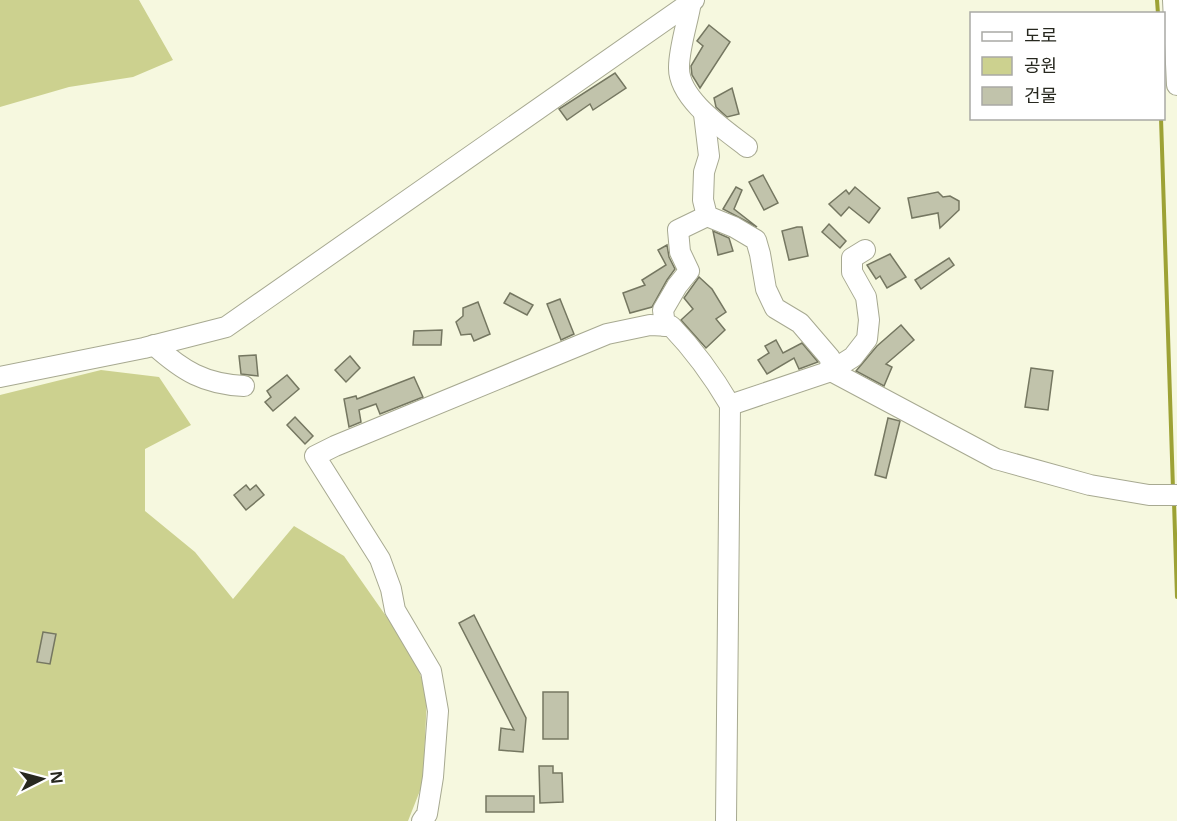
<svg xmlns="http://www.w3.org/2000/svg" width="1177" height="821" font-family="'Noto Sans','Noto Sans KR',sans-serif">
<rect width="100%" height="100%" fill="#f6f8df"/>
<g fill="#ccd18f">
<path d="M0,0H139L173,60L133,77L69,87L0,107Z"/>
<path d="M101,370L159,377L191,425L145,449V511L195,552L233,599L294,526L344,556L414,656L427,695L423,783L408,821H0V395Z"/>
</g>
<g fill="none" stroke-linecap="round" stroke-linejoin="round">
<g stroke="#9da235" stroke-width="4">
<path d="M1157,0L1158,14"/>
<path d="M1161,118L1173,489"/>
<path d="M1174,502L1177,597"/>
</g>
</g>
<g fill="#c1c3ab" stroke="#757761" stroke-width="1.5">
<path d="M709,25L730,42L700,88L692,75L691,66L703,46L697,41Z"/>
<path d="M615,73L626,88L593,110L590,104L567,120L559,109Z"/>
<path d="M732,88L739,114L727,117L716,107L714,98Z"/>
<path d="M763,175L778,203L764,210L749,182Z"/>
<path d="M736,187L742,190L734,209L757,227L723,209Z"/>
<path d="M855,187L880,208L869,223L849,207L841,216L829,204L846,190L849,194Z"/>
<path d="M938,192L943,197L950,196L959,201V210L940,228L938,213L912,218L908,198Z"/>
<path d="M829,224L846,241L840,248L822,232Z"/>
<path d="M797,227H802L808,256L789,260L782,231Z"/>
<path d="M713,231L729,238L733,251L718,255Z"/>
<path d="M667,245L669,257L675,269L667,280L652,307L630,313L623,293L645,285L642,280L666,265L658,250Z"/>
<path d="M890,254L906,277L887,288L880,276L876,279L867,265Z"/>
<path d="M949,258L954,265L921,289L915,280Z"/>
<path d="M699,277L712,289L726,312L716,319L725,330L706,348L681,320L693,309L684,298Z"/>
<path d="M510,293L533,305L527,315L504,303Z"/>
<path d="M560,299L574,334L561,340L547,304Z"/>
<path d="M478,302L490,334L474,341L471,334L461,335L456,322L463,316V308Z"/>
<path d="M901,325L914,340L886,364L892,367L884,386L856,371L877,346Z"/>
<path d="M442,330L441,345H413L414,331Z"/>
<path d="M776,340L783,353L802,343L818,362L799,369L794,358L767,374L758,360L769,353L765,346Z"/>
<path d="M256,355L258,376L241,374L239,356Z"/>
<path d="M350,356L360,368L346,382L335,370Z"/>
<path d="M1031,368L1053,371L1048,410L1025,407Z"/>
<path d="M287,375L299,389L273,411L265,402L271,397L267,391Z"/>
<path d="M414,377L423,397L380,414L376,404L359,410L361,422L349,427L344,399L356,396L357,399Z"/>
<path d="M295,417L313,436L305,444L287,425Z"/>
<path d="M888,418L900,421L886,478L875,475Z"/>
<path d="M246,485L250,490L256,485L264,495L246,510L234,495Z"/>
<path d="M474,615L526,718L523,752L499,750L501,728L514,730L459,623Z"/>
<path d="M43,632L56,634L50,664L37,662Z"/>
<rect x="543" y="692" width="25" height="47"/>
<path d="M539,766H553V773H562L563,802L540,803Z"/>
<rect x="486" y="796" width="48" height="16"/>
</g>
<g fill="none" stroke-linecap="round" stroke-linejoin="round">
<g stroke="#a7a991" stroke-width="22">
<g id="minor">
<path d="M1173,0L1177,85"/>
<path d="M691,2C688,21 679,48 679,67C678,99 724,129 747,147"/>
<path d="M704,114L709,156L704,172L703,200L707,216L734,227L756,240L760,254L766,289L775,308L800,323L830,358L831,371L996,459L1090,485L1149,495H1177"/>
<path d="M665,326L663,310L677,286L689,271L680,252L678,230L707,216"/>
<path d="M154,345C183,371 204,384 244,386"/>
<path d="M0,377L144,348L226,327L694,0"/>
<path d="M422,821L427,814L433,777L438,711L431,671L395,610L391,589L380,559L315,456L335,446L607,334L650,325L671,326C694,350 713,376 730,405L831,371L853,357L867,339L869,320L866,297L852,272V258L865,250"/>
<path d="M726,821L730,405"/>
</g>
</g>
<use href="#minor" stroke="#fff" stroke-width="20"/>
</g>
<rect x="970" y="12" width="195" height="108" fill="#ffffff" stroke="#a9a9a5" stroke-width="1.5"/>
<rect x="982" y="32" width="30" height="9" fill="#ffffff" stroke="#a9a9a5" stroke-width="1.5"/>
<text x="1024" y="42" font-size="18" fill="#27281f">도로</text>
<rect x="982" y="57" width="30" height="18" fill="#ccd18f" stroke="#a9a9a5" stroke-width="1.5"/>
<text x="1024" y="72" font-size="18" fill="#27281f">공원</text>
<rect x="982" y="87" width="30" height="18" fill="#c1c3ab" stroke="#a9a9a5" stroke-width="1.5"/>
<text x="1024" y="102" font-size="18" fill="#27281f">건물</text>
<g transform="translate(42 779) rotate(84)" stroke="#ffffff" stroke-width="4.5" paint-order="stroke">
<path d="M0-4.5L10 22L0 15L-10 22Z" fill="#27281f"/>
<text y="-9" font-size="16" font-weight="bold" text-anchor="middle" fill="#27281f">N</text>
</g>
</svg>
